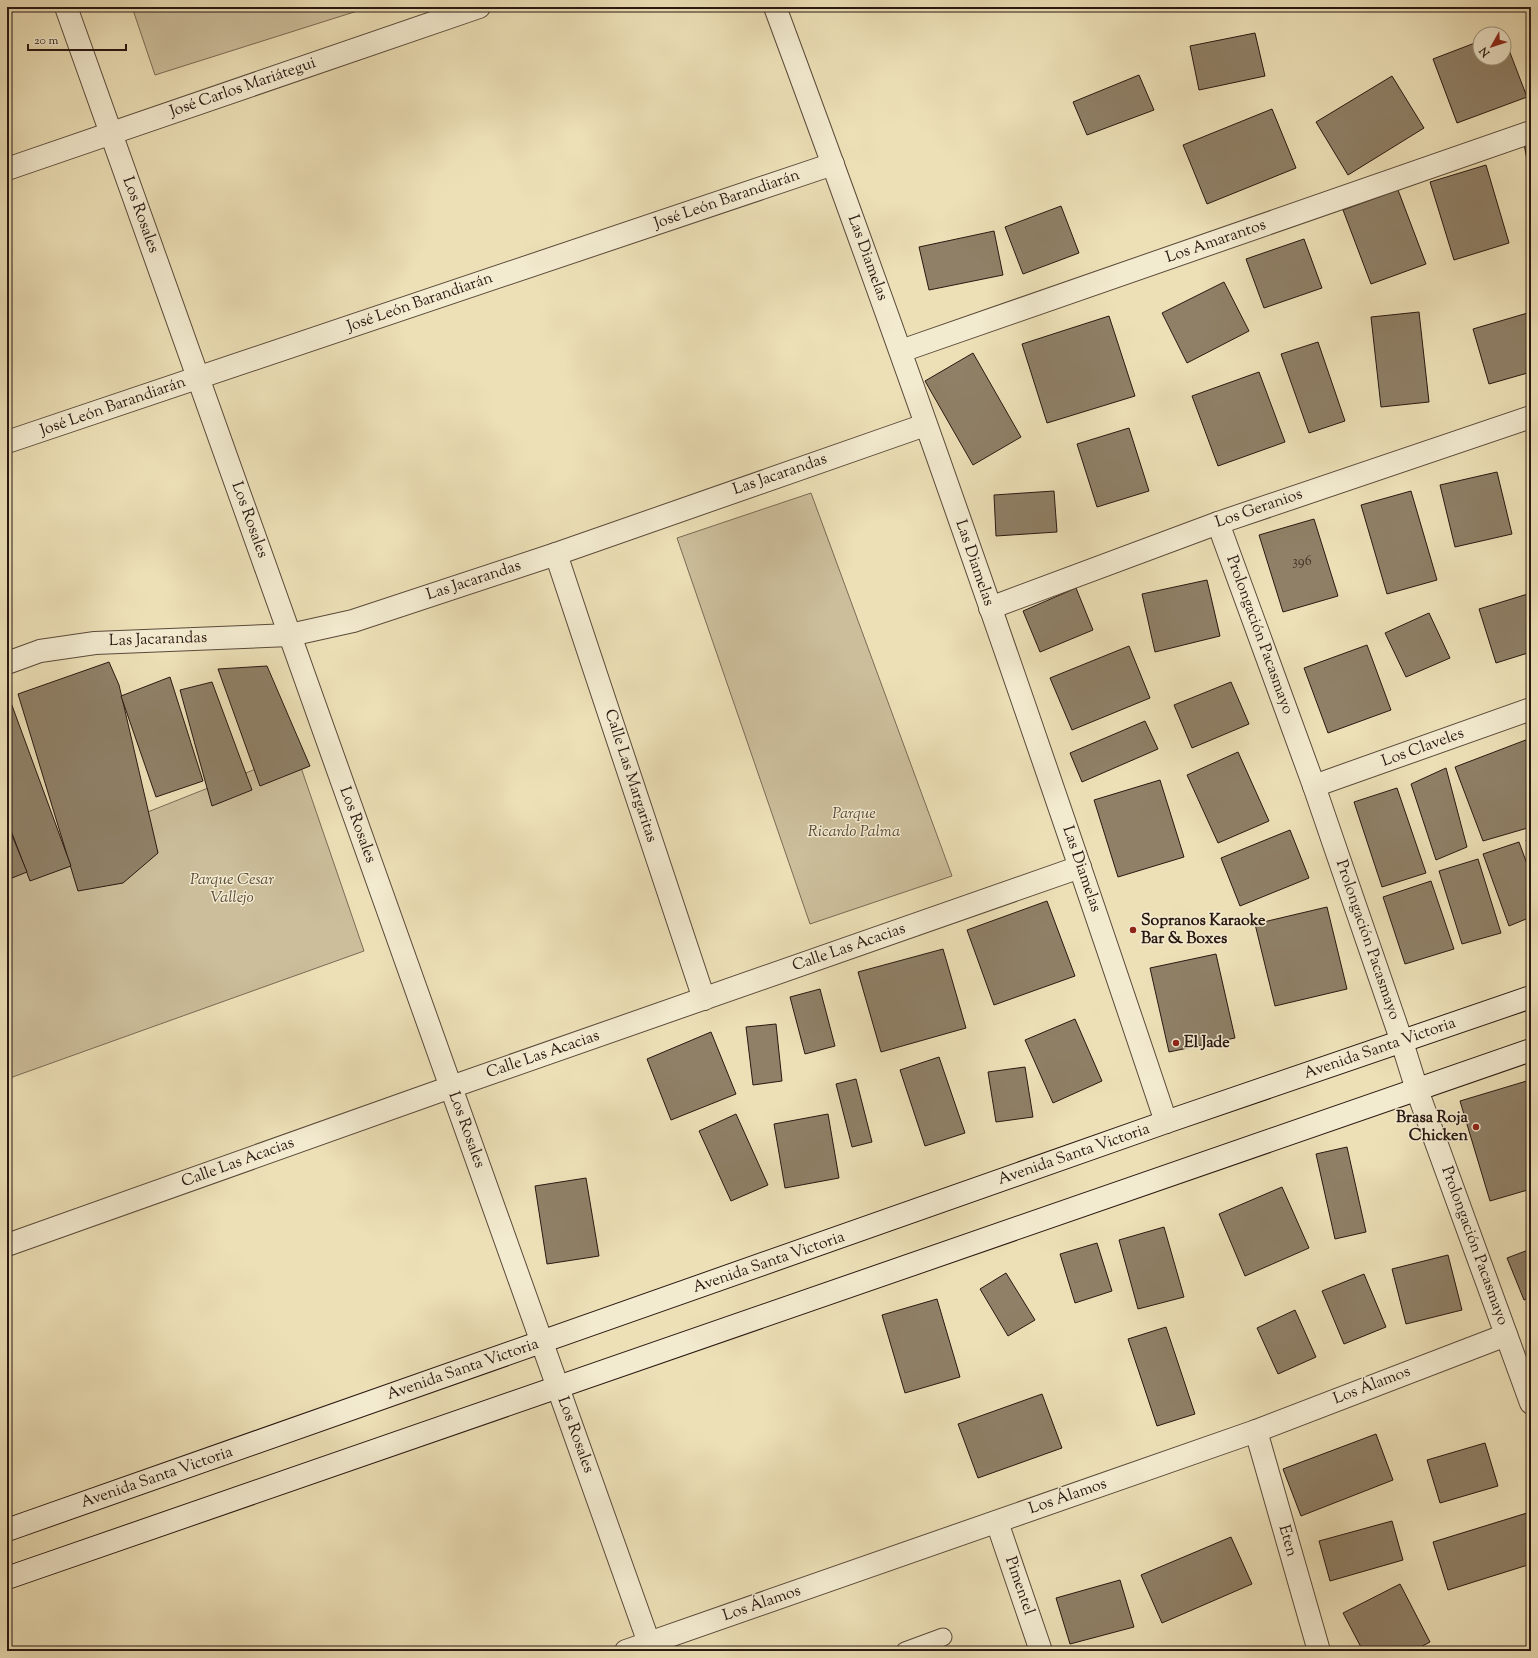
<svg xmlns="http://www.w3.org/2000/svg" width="1538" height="1658" font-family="'Sorts Mill Goudy',serif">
<rect width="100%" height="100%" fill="#ede0b7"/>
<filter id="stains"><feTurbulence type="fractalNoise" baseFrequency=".005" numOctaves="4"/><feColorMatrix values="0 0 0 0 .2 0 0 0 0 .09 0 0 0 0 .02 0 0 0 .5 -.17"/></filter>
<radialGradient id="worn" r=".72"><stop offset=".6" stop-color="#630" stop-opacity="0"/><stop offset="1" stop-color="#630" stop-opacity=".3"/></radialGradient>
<g fill="#ccbe9b" stroke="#7a6b56">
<path d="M132,7H370L155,75Z"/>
<path d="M811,493L952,876L810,924L677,538Z"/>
<path d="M296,753L364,951L7,1079V868Z"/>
</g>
<g fill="#8f8067" stroke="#291811">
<path d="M1255,33L1265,76L1199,90L1190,46Z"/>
<path d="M1504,37L1527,97L1457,123L1433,59L1480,41V58H1504Z"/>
<path d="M1139,75L1154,110L1087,135L1073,102Z"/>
<path d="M1392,76L1424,128L1348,175L1316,122Z"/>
<path d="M1272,109L1296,168L1207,204L1183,145Z"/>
<path d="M1531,137V182L1523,138Z"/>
<path d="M1486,165L1509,243L1454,260L1430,182Z"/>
<path d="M1398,190L1426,264L1371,284L1343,210Z"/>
<path d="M1061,206L1079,253L1023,274L1005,227Z"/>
<path d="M994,231L1003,275L929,290L919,247Z"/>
<path d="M1304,239L1322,288L1264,308L1246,259Z"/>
<path d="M1224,282L1249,331L1187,363L1162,313Z"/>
<path d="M1419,312L1429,402L1381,407L1371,317Z"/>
<path d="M1531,312V372L1489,384L1473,329Z"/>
<path d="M1109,316L1135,396L1047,423L1022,344Z"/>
<path d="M1318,342L1345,421L1309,433L1281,354Z"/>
<path d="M973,353L1021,437L973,465L925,381Z"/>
<path d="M1259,372L1285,442L1218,466L1192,396Z"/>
<path d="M1129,428L1149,491L1097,507L1077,444Z"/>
<path d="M1497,472L1512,534L1455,547L1440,485Z"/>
<path d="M1054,491L1057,532L996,536L994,495Z"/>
<path d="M1411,491L1437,580L1387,594L1361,505Z"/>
<path d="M1314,519L1338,596L1283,612L1259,535Z"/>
<path d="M1207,580L1220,636L1155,652L1142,594Z"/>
<path d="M1076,588L1093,630L1040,652L1023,611Z"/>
<path d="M1531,593V652L1496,663L1479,609Z"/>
<path d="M1429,613L1450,658L1406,677L1385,633Z"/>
<path d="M1367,645L1391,710L1328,733L1304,668Z"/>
<path d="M1129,646L1150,698L1072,730L1050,678Z"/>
<path d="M109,662L119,685L158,853L123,883L78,891L18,694Z"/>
<path d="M267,666L310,766L260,786L218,669Z"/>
<path d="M170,677L203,781L156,797L121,696Z"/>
<path d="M212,682L252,790L212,806L180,690Z"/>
<path d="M1231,682L1249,724L1192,748L1174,705Z"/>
<path d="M10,700L71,866L30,881L7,820V701Z"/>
<path d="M1145,721L1158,749L1082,782L1070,753Z"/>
<path d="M1531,738V827L1483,841L1455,767Z"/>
<path d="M1238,752L1269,821L1218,843L1187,775Z"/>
<path d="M1446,768L1467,847L1436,860L1411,784Z"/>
<path d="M1160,780L1184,857L1118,877L1094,800Z"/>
<path d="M1397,788L1426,873L1382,887L1354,802Z"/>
<path d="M7,823L27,872L7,880Z"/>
<path d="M1290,830L1309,878L1240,906L1221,858Z"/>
<path d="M1531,839V854L1526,840Z"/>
<path d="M1519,842L1531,875V917L1509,926L1483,854Z"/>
<path d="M1478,859L1501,933L1462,944L1439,871Z"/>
<path d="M1431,881L1454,949L1405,964L1383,897Z"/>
<path d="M1047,901L1075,976L994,1005L967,930Z"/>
<path d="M1327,907L1347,989L1275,1006L1255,924Z"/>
<path d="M943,949L966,1028L881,1052L858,972Z"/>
<path d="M1216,954L1235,1038L1169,1052L1150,968Z"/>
<path d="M820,989L835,1046L805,1054L790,997Z"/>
<path d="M1075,1019L1102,1081L1053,1103L1025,1040Z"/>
<path d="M776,1024L782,1081L753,1085L746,1027Z"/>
<path d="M711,1032L736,1094L671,1120L647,1059Z"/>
<path d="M939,1057L965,1133L925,1146L900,1070Z"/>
<path d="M1025,1067L1033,1117L996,1122L988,1072Z"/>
<path d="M856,1079L872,1142L852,1147L836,1084Z"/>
<path d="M1530,1080L1531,1189L1490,1201L1460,1101Z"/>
<path d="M736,1114L768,1185L731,1201L699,1131Z"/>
<path d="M828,1114L839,1178L785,1188L774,1124Z"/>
<path d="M1347,1147L1366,1232L1335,1239L1316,1154Z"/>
<path d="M586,1178L599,1256L547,1264L535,1186Z"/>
<path d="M1282,1187L1309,1248L1245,1276L1219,1214Z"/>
<path d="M1164,1227L1184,1297L1138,1309L1119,1240Z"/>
<path d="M1097,1243L1112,1291L1075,1303L1060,1254Z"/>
<path d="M1531,1249V1297L1524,1300L1507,1258Z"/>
<path d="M1448,1255L1462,1310L1406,1324L1392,1269Z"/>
<path d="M1006,1273L1035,1320L1008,1336L980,1289Z"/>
<path d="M1364,1274L1386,1327L1344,1344L1322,1291Z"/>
<path d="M937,1299L960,1377L905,1393L882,1315Z"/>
<path d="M1295,1310L1316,1357L1278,1374L1257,1328Z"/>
<path d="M1166,1327L1195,1414L1157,1426L1128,1339Z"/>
<path d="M1042,1394L1062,1448L978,1478L958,1424Z"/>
<path d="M1376,1434L1393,1480L1301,1516L1283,1469Z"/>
<path d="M1485,1443L1498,1486L1440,1503L1427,1460Z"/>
<path d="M1527,1513L1531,1527V1564L1448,1590L1433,1542Z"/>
<path d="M1392,1521L1403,1560L1330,1581L1319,1541Z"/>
<path d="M1231,1537L1252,1584L1162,1623L1141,1575Z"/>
<path d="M1120,1580L1134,1627L1070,1644L1056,1598Z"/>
<path d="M1400,1584L1430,1642L1413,1651H1363L1343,1613Z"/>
</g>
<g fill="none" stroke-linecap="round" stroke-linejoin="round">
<g stroke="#5a4a3a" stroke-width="19">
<path id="service" d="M905,1651L943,1637"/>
</g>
<g stroke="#5a4a3a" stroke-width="24">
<g id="minor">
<path d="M66,7L649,1643"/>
<path d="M775,7C912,376 1041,749 1166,1122"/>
<path d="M7,169L479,7"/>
<path d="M901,351L1531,132"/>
<path d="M7,442L833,164"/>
<path d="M1218,523L1314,786L1402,1042"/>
<path d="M556,554L704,999"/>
<path d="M990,608L1218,523L1531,417"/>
<path d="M7,663L40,651L95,643L290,635L353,621L556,554L925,425"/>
<path d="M1314,786L1531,709"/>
<path d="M7,1245L451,1087L1080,867"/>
<path d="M1256,1431L1319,1651"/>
<path d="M997,1522L1041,1651"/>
<path d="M626,1651L1256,1431L1506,1335"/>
</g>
</g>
<g stroke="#5a4a3a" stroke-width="24">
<path id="tertiary" d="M1402,1042L1417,1090L1531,1403"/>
</g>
<g stroke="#291811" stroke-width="24">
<g id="secondary">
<path d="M7,1530L1166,1122L1531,997"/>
<path d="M7,1578L1531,1050"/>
</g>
</g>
<use href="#service" stroke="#f3ebd0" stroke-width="17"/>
<use href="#minor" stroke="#f3ebd0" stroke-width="22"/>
<use href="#tertiary" stroke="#f3ebd0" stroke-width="22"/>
<use href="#secondary" stroke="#f3ebd0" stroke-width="22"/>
</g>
<g fill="#8f2418" stroke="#f3ebd0" stroke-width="1.5">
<circle cx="1133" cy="930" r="4"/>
<circle cx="1176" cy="1043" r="4"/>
<circle cx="1476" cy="1127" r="4"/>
</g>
<g text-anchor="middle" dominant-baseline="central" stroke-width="3" stroke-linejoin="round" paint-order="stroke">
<g font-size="14" fill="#423226">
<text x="1302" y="562">396</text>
</g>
<g font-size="16" fill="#291811" stroke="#f3ebd0">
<text transform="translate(243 88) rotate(-19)">José Carlos Mariátegui</text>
<text transform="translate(727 200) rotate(-19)">José León Barandiarán</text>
<text transform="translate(140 215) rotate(70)">Los Rosales</text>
<text transform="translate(1216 242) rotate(-19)">Los Amarantos</text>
<text transform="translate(867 258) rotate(70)">Las Diamelas</text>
<text transform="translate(420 303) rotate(-19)">José León Barandiarán</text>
<text transform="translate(113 407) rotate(-19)">José León Barandiarán</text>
<text transform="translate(780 475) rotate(-19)">Las Jacarandas</text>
<text transform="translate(1259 509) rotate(-19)">Los Geranios</text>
<text transform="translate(249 520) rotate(70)">Los Rosales</text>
<text transform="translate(974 563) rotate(71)">Las Diamelas</text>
<text transform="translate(474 581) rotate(-18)">Las Jacarandas</text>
<text transform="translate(1259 635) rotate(70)">Prolongación Pacasmayo</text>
<text transform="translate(158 640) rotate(-2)">Las Jacarandas</text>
<text transform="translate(1423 748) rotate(-20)">Los Claveles</text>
<text transform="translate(630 776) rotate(72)">Calle Las Margaritas</text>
<text transform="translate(357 825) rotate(70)">Los Rosales</text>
<text transform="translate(1081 869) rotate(71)">Las Diamelas</text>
<text transform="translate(1367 940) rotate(71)">Prolongación Pacasmayo</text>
<text transform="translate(849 948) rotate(-19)">Calle Las Acacias</text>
<text transform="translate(1380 1049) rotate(-19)">Avenida Santa Victoria</text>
<text transform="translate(543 1055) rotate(-19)">Calle Las Acacias</text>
<text transform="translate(466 1130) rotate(70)">Los Rosales</text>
<text transform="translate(1074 1155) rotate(-19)">Avenida Santa Victoria</text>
<text transform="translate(238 1163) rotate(-20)">Calle Las Acacias</text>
<text transform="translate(1474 1246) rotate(70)">Prolongación Pacasmayo</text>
<text transform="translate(769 1263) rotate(-19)">Avenida Santa Victoria</text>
<text transform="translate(463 1370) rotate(-19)">Avenida Santa Victoria</text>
<text transform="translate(1372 1386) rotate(-21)">Los Álamos</text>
<text transform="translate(575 1435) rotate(70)">Los Rosales</text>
<text transform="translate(157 1478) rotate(-19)">Avenida Santa Victoria</text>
<text transform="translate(1068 1497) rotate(-19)">Los Álamos</text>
<text transform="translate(1287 1541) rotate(74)">Eten</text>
<text transform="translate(1019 1586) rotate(71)">Pimentel</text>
<text transform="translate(762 1604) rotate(-19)">Los Álamos</text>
</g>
<g font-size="16" font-style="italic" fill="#5a4a3a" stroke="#f3ebd0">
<text x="854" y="814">Parque<tspan x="854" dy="18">Ricardo Palma</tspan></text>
<text x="232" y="880">Parque Cesar<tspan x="232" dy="18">Vallejo</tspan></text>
</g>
<g font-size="16" font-weight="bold" fill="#291811" stroke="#f3ebd0" text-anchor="start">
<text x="1141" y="921">Sopranos Karaoke<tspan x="1141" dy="18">Bar &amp; Boxes</tspan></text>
<text x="1184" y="1043">El Jade</text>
<text x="1468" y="1118" text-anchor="end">Brasa Roja<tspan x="1468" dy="18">Chicken</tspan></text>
</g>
</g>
<rect width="1538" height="1658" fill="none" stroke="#ede0b7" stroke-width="24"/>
<rect x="8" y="8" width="1522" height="1642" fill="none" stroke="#291811" stroke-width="2"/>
<rect x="12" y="12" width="1514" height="1634" fill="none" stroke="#291811"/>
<g transform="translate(1492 46) rotate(231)"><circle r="19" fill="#f3ebd0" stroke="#a29784"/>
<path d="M0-3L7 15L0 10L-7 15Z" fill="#8f2418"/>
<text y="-6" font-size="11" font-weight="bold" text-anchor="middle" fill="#291811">N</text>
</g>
<path d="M28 44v6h98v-6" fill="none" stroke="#291811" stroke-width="2"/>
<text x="34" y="44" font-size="12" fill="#291811" stroke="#f3ebd0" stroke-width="3" paint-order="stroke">20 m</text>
<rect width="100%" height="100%" filter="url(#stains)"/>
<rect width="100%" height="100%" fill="url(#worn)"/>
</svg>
